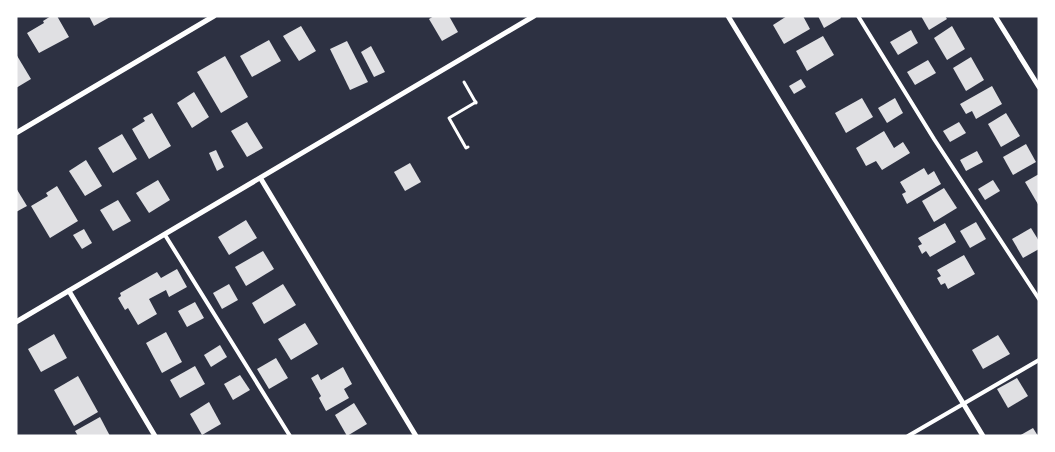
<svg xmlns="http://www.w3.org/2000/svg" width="1055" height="452" font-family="'Zilla Slab',serif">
<rect width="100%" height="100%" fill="#2d3142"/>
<g fill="#e0e0e3">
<path d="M51,16H57L69,37L39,53L27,33L44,23L43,21Z"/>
<path d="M89,16H112L94,26Z"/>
<path d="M434,16H449L458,32L442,41L429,19Z"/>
<path d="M787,16H803L810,29L784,44L773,25Z"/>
<path d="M818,16H840L841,18L824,28Z"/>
<path d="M921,16H945L947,19L929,30Z"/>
<path d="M301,26L316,51L299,61L283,36Z"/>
<path d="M952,26L965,49L947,60L934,38Z"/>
<path d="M911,30L918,43L898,55L890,42Z"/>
<path d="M823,36L834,55L807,71L796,51Z"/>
<path d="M269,40L281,61L252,77L240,56Z"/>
<path d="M347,41L368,82L350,90L330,49Z"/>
<path d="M371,46L385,72L374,77L361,52Z"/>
<path d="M16,54L31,79L16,88Z"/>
<path d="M225,56L248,97L221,113L197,72Z"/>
<path d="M971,57L984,80L966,91L953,68Z"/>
<path d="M928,60L936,73L915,85L907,72Z"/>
<path d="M801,79L806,87L794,94L789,86Z"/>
<path d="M992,86L1002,104L976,119L972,111L966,114L960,104Z"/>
<path d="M194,92L209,117L192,128L177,103Z"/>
<path d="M862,98L873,117L846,133L835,113Z"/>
<path d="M895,98L903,113L887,123L878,108Z"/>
<path d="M152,113L171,146L149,159L132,129L145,121L143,118Z"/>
<path d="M1006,113L1020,136L1001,147L988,124Z"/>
<path d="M247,122L263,148L247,157L231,131Z"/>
<path d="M959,122L966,133L950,142L943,131Z"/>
<path d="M884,131L894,148L903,142L910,153L882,170L876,161L866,166L856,148Z"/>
<path d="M122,134L137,159L113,173L98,148Z"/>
<path d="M1026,144L1036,162L1013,175L1003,157Z"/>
<path d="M216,150L224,167L217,171L209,153Z"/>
<path d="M977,151L983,162L966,171L960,160Z"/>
<path d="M86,160L102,186L85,196L69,171Z"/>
<path d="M410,163L421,182L405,191L394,172Z"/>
<path d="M924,168L928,175L934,171L941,184L907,204L902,194L906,192L900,182Z"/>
<path d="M1039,174V206L1025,182Z"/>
<path d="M158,180L170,200L149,213L136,193Z"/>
<path d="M993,180L1000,191L985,200L978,189Z"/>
<path d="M57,186L78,221L50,238L31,206L48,196L46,193Z"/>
<path d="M16,188L27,206L16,212Z"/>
<path d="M944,188L957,208L934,222L922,201Z"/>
<path d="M118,200L131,221L113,231L100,210Z"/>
<path d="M246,220L257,238L229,255L218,237Z"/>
<path d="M976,222L986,239L970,248L960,231Z"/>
<path d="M945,223L956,242L930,257L926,251L922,254L918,246L922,244L918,238Z"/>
<path d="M1031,228L1039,241V249L1023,258L1012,239Z"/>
<path d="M84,229L92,243L82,249L73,235Z"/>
<path d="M263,251L274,269L246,286L235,267Z"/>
<path d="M964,255L975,274L948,289L945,283L941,285L937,278L941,276L937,270Z"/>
<path d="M177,269L187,287L169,297L166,290L149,299L157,314L138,325L128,308L125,310L118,298L121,296L120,293L157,272L161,278Z"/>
<path d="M229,284L238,300L222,309L213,293Z"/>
<path d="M283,284L296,305L264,324L252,303Z"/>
<path d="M195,302L204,318L187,327L178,311Z"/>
<path d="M305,323L318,344L291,360L278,339Z"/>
<path d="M166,332L182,362L162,373L146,343Z"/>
<path d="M54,334L67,358L41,372L28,349Z"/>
<path d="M998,335L1010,354L983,369L972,350Z"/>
<path d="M220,345L227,357L211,367L204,355Z"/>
<path d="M276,358L288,378L269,389L257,369Z"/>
<path d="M195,366L205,384L180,398L170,380Z"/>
<path d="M343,367L352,384L344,389L349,398L326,411L319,398L321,396L311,378L318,374L321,380Z"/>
<path d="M240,375L250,390L233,400L224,384Z"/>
<path d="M78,376L98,412L74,426L54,390Z"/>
<path d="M1017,378L1028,396L1008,408L997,389Z"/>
<path d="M209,402L221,424L202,435L190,414Z"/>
<path d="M354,403L367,424L347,436L335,415Z"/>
<path d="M100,417L110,436H78L75,431Z"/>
<path d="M1033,428L1038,436H1019Z"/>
</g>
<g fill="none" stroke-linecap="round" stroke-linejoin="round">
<g stroke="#fff" stroke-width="3">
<path d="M464,82L476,103"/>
<path d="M468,147L466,148L449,118L476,102"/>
</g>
<g stroke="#fff" stroke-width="4">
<path d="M858,16L934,139L1039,299"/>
<path d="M165,235L290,436"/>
<path d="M908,436L1039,360"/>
</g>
<g stroke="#fff" stroke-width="5">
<path d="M728,16L983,436"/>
<path d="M995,16L1039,87"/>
<path d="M16,133L214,16"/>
<path d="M261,179L416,436"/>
<path d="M69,291L155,436"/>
<path d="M16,322L534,16"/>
</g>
</g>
<rect width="1055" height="452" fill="none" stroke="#ffffff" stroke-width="35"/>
</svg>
